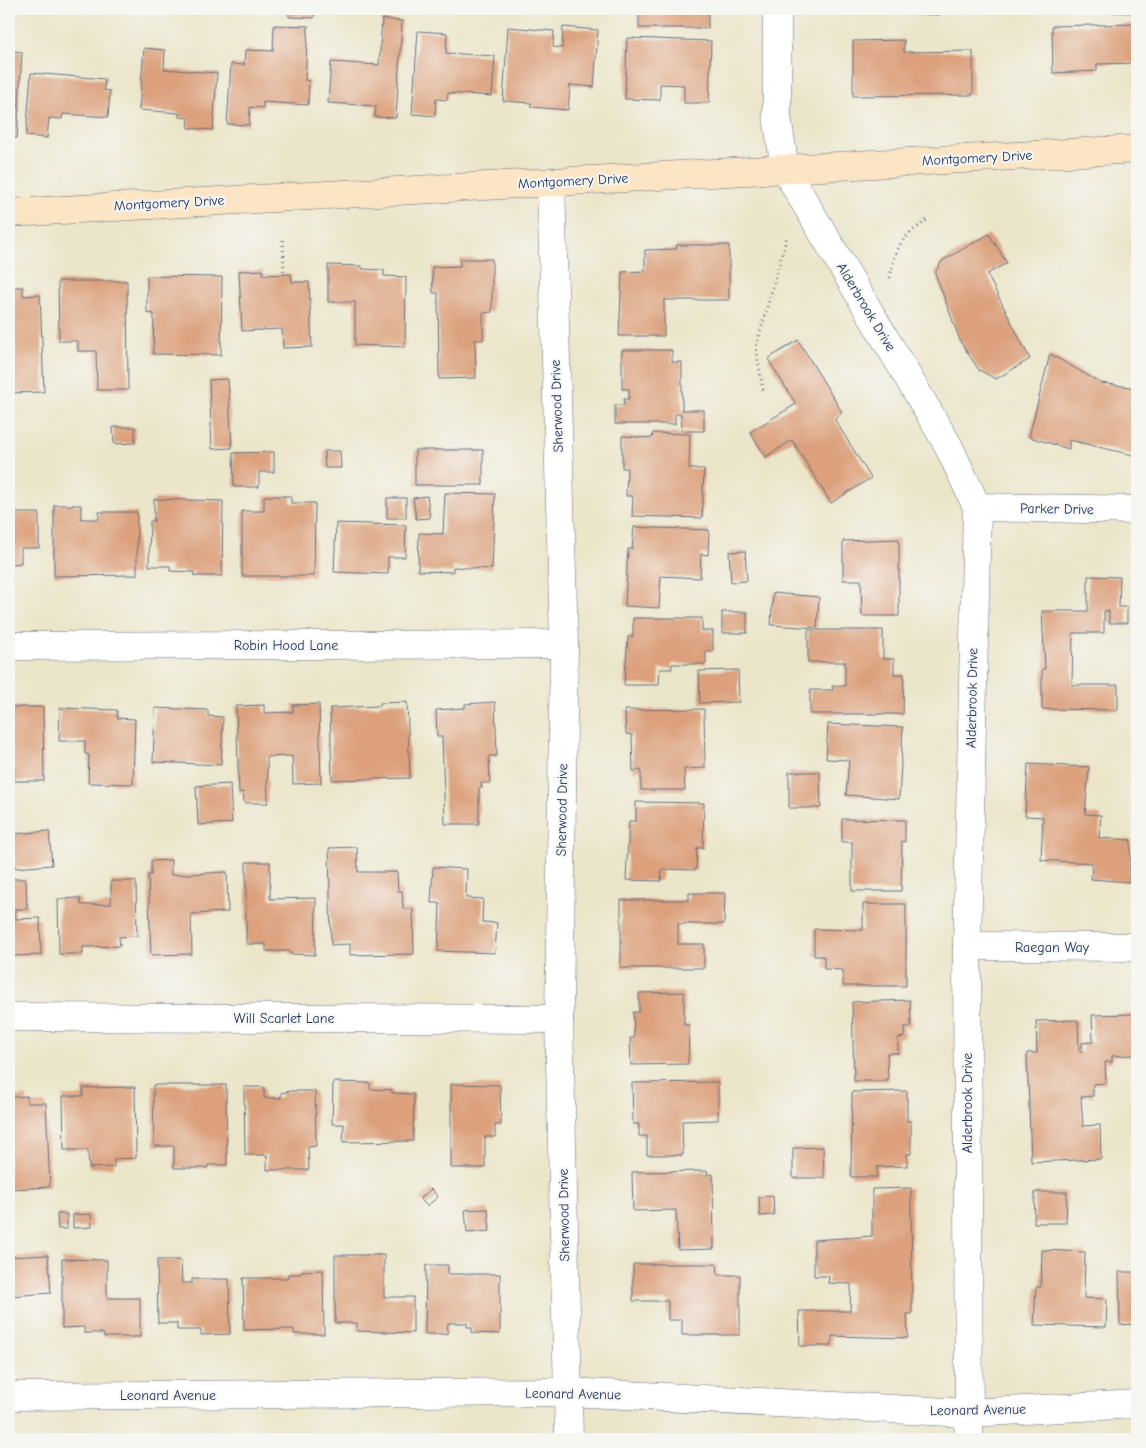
<svg xmlns="http://www.w3.org/2000/svg" width="1146" height="1448" font-family="'Comic Neue',sans-serif">
<rect width="100%" height="100%" fill="#f6f6f2"/>
<filter id="ink" filterUnits="userSpaceOnUse"><feTurbulence type="fractalNoise" baseFrequency=".02" numOctaves="2"/><feDisplacementMap in="SourceGraphic" scale="10" xChannelSelector="R" yChannelSelector="G"/><feConvolveMatrix kernelMatrix="1 2 1 2 8 2 1 2 1" color-interpolation-filters="sRGB"/></filter>
<filter id="wash" filterUnits="userSpaceOnUse"><feTurbulence type="fractalNoise" baseFrequency=".0096" numOctaves="4" result="noise"/><feDisplacementMap in="SourceGraphic" scale="20" xChannelSelector="R" yChannelSelector="G"/><feGaussianBlur stdDeviation="1.12" result="paint"/><feColorMatrix in="noise" values="0 0 0 0 0 0 0 0 0 0 0 0 0 0 0 0 0 1.4 0 .05"/><feComposite in="paint" operator="in"/></filter>
<g filter="url(#wash)">
<rect width="100%" height="100%" fill="#ebe5c9"/>
<g id="blocks">
<g fill="#dca07c">
<path d="M289,9H315L314,18L289,17Z"/>
<rect x="639" y="9" width="69" height="19"/>
<path d="M864,9H940L939,15L864,12Z"/>
<path d="M1101,9H1137V13L1101,12Z"/>
<path d="M382,19L402,21L396,118L375,117L376,106L328,103L331,62L379,65Z"/>
<path d="M1137,24V63L1097,64V71L1053,73L1052,26Z"/>
<path d="M274,25L308,26L305,80L309,81L308,105L263,102V108L250,107L249,125L227,124L231,64L244,65L245,50L273,51Z"/>
<path d="M508,27L554,31L553,47L562,48L563,27L598,30L594,87L570,85L568,110L531,107V103L503,101Z"/>
<path d="M418,31L447,33L446,53L495,56L492,96L448,93L447,100L436,99L435,116L412,114Z"/>
<path d="M627,38L711,41L709,103H684V85L660,84V100L625,99Z"/>
<path d="M904,40V52L973,51V95L853,96V41Z"/>
<path d="M144,48L165,50L164,69L217,73L213,130L188,128L189,118L179,117V113L139,110Z"/>
<path d="M9,51L22,52L17,138L9,137Z"/>
<path d="M31,73L105,79L104,90L110,91L108,117L63,114L62,119L49,118L47,138L26,136Z"/>
<path d="M989,234L1007,263L987,274L1030,359L996,379L979,370L961,343L935,273L942,261Z"/>
<path d="M676,245H729V300H664V336H619L622,272L645,271V250L677,249Z"/>
<path d="M460,259H492V312L483,313V340H475L476,378L439,379L438,293H433L432,267L460,266Z"/>
<path d="M328,265L362,266V269L384,270V276L406,277L405,347L355,345V302H328Z"/>
<path d="M263,270V275L291,274L292,282H309L312,347L283,348L282,329L242,331L239,271Z"/>
<path d="M147,276L222,277L221,355L153,354L154,314L147,313Z"/>
<path d="M58,281H127L128,390H97L96,351H78V341H59Z"/>
<path d="M9,287H23V296L40,295L44,392L9,393Z"/>
<path d="M798,340L842,412L835,420L871,478L831,503L792,440L766,457L750,432L796,404L768,359Z"/>
<path d="M622,350H672V362H682V410H704V431H682L681,414H675V424H615V405H624V399H629V389H622Z"/>
<path d="M1050,354L1101,383L1137,388V456L1069,440V449L1029,437Z"/>
<path d="M1137,358V369L1133,361Z"/>
<path d="M228,379L232,448L212,449L209,380Z"/>
<path d="M113,427H135V443L114,444Z"/>
<path d="M653,433L690,434L689,469H704L702,518L632,516L633,496H626L627,468H622V436L652,438Z"/>
<rect x="415" y="450" width="68" height="35"/>
<path d="M324,451H340L341,468H325Z"/>
<path d="M274,452V472H259V487H234L233,453Z"/>
<path d="M445,493L495,494L492,569L453,567V572L418,571L419,533L443,534Z"/>
<path d="M264,496H291V503H315L314,576H242V511H264Z"/>
<path d="M427,496L430,518L416,519L413,498Z"/>
<rect x="387" y="498" width="19" height="20"/>
<path d="M154,499L223,501L222,576H194V572L170,571V566H149L150,521H154Z"/>
<path d="M54,505H81V519H99V512H137V575L54,576Z"/>
<path d="M13,513H39V548H21V563L9,564V520H13Z"/>
<path d="M336,523L406,525L405,557H388V574L334,572Z"/>
<path d="M634,527L709,530L708,555L701,554L700,578L661,576L659,608L625,606L628,549H632Z"/>
<path d="M899,539V616H862L861,580H843V541Z"/>
<path d="M745,551L747,581L731,582L729,552Z"/>
<path d="M1088,576L1120,577L1119,607H1127V623H1109V611H1104V633H1073L1072,685H1118V710L1042,709V669H1045L1042,611H1088Z"/>
<path d="M773,593L819,597L817,628L771,625Z"/>
<rect x="722" y="612" width="25" height="21"/>
<path d="M633,618H702V631H713V651H706V664H672V669H660L659,685H624L628,637L633,636Z"/>
<path d="M808,630H883V659H894V674H904L903,714H810V690H833L832,686H845V662H808Z"/>
<path d="M738,670L739,702L700,703L699,671Z"/>
<path d="M407,702L410,778L332,780L330,708L380,706V703Z"/>
<path d="M495,702L497,756H489L490,783H481L482,788H479V824H445L442,737H437L436,710L465,708V704Z"/>
<path d="M319,704L321,783L293,784L292,756L267,757L268,803H244L243,792L239,793L236,706L264,705V713L293,712V705Z"/>
<path d="M9,707H43L44,781H14V763H9Z"/>
<path d="M60,708L117,710V718L135,719L133,784L88,783L89,755L85,754V741H59Z"/>
<path d="M155,708L208,710V716L223,717L221,765L153,762Z"/>
<path d="M704,709L705,768L684,769L685,790H641V770L633,771L632,735L626,734L625,710Z"/>
<path d="M828,724L903,727L899,799L846,795L849,760L826,759Z"/>
<path d="M1028,764L1089,767L1085,814L1101,815L1099,838L1131,840L1129,882L1091,879L1092,863L1041,860L1043,817L1025,816Z"/>
<path d="M789,772H820L821,808H789Z"/>
<path d="M230,784L232,823L198,825L196,786Z"/>
<path d="M636,802L704,803L703,848H697L696,870L662,869L661,881L626,880L629,821H636Z"/>
<path d="M842,819L905,820V842L902,841L901,891H852V842H842Z"/>
<path d="M49,831L52,865L15,868L12,834Z"/>
<path d="M357,847L358,872H397L398,891H402L403,909H413L414,954L350,955V944L331,945L329,848Z"/>
<path d="M171,860V875L227,872L228,912L191,914L192,954L151,955L148,875H151V861Z"/>
<path d="M246,862H270V899L316,898L315,955L290,954V951H266V944H246Z"/>
<path d="M433,867L467,869L466,898L483,899L482,922L497,923L495,953L438,951L440,903H431Z"/>
<path d="M9,879H26L27,909H15V919L40,918L41,955L11,956L12,952H9Z"/>
<path d="M111,881H136L137,936L119,937L120,946L83,947V954H59L58,899L80,898L81,905L111,904Z"/>
<path d="M689,893H725L724,924H678V944H704V968H621V900H689Z"/>
<path d="M863,904H906V986H843V970L824,969V956H814V929L863,930Z"/>
<path d="M684,992V1025H689L688,1064L631,1065L630,1038H634L633,1012H639V993Z"/>
<path d="M910,1000L911,1027H904V1037L898,1038V1053H887L888,1081H854L852,1002Z"/>
<path d="M1136,1014L1137,1055L1112,1056V1062H1105L1106,1083L1093,1084V1096L1081,1097L1083,1126L1100,1125L1101,1159L1031,1162L1027,1053H1037L1036,1021L1078,1020L1079,1052H1082V1043L1093,1042L1092,1015Z"/>
<path d="M333,1082L370,1083V1089L392,1090V1093L414,1094L413,1141L343,1142L344,1124H332Z"/>
<path d="M718,1082V1120L682,1121L683,1155H647V1136H639V1124H633L632,1083Z"/>
<path d="M451,1084L500,1085L501,1125H495V1137H485V1168H451Z"/>
<path d="M153,1085H226L227,1165H208L207,1168H174V1146H154Z"/>
<path d="M135,1087L136,1158L114,1159V1167L89,1168L88,1150H64L63,1096H83V1088Z"/>
<path d="M244,1087H264V1098H281V1093L290,1091H315L316,1146L308,1147L309,1170H267V1155H245Z"/>
<path d="M907,1091V1121H911V1154H907V1166L877,1167V1177H851L852,1092Z"/>
<path d="M27,1096V1103H46L50,1187L9,1189V1097Z"/>
<path d="M823,1147L824,1178H793V1148Z"/>
<path d="M708,1171L707,1175L713,1174L714,1249L678,1250L676,1210L633,1211L632,1172Z"/>
<path d="M911,1188L912,1314H907L908,1338L832,1336V1346H800L799,1311H850L851,1284L828,1283L829,1276H814V1240L872,1236V1189Z"/>
<path d="M431,1189L438,1197L427,1206L420,1199Z"/>
<path d="M1035,1192H1067L1066,1223H1034Z"/>
<path d="M773,1196L774,1215L760,1216L759,1197Z"/>
<path d="M488,1209L490,1231L467,1233L465,1210Z"/>
<path d="M57,1214H67V1229H58Z"/>
<path d="M91,1214L92,1227L73,1228V1215Z"/>
<path d="M1042,1250L1085,1252L1084,1298L1107,1299L1106,1327L1034,1325L1036,1287H1041Z"/>
<path d="M48,1255L51,1293L9,1296V1257Z"/>
<path d="M335,1255H384V1297H413V1333L357,1331V1323H335Z"/>
<path d="M62,1259L107,1260V1298H140V1337H104L103,1333H84V1327L62,1328Z"/>
<path d="M157,1260H181L182,1283H192V1279H229L230,1334L201,1335V1330H177V1323H158Z"/>
<path d="M633,1264H717L718,1275H740V1335H682V1320H668V1301H633Z"/>
<path d="M426,1265H448V1274H500V1334L472,1333V1327H467V1323H448L447,1334H425Z"/>
<path d="M323,1270L324,1334H294V1329L244,1330L243,1278H288V1274H301V1271Z"/>
<path d="M1119,1272H1137V1324L1120,1325Z"/>
<path d="M10,1308L12,1335H9V1309Z"/>
</g>
</g>
</g>
<g filter="url(#ink)">
<use href="#blocks" fill-opacity="0" stroke="#646f83" stroke-width="1"/>
<g fill="none" stroke-linecap="round" stroke-linejoin="round">
<g stroke="#646f83" stroke-width="29">
<g id="street">
<path d="M777,9V116L785,169L948,445L977,507L967,946L969,1439"/>
<path d="M551,182L564,644L559,1019L569,1439"/>
<path d="M977,507L1137,510"/>
<path d="M9,646L564,644"/>
<path d="M967,946L1137,947"/>
<path d="M9,1017L559,1019"/>
<path d="M9,1396L568,1392L968,1413L1137,1404"/>
</g>
</g>
<g stroke="#646f83" stroke-width="29">
<path id="secondary" d="M9,213L1137,149"/>
</g>
<g stroke="#646f83" stroke-width="3" stroke-dasharray="1 4" stroke-linecap="butt">
<path d="M283,240L284,274"/>
<path d="M890,278C896,244 901,239 928,219"/>
<path d="M763,390L756,347L787,236"/>
</g>
<use href="#street" stroke="#fff" stroke-width="28"/>
<use href="#secondary" stroke="#fce5c4" stroke-width="28"/>
</g>
</g>
<g text-anchor="middle" dominant-baseline="central" stroke-width="4" stroke-linejoin="round" paint-order="stroke">
<g font-size="14" fill="#1b2f5e" stroke="#f6f6f2">
<text transform="translate(977 158) rotate(-3)">Montgomery Drive</text>
<text transform="translate(573 181) rotate(-3)">Montgomery Drive</text>
<text transform="translate(169 203) rotate(-3)">Montgomery Drive</text>
<text transform="translate(866 307) rotate(59)">Alderbrook Drive</text>
<text transform="translate(557 406) rotate(-92)">Sherwood Drive</text>
<text transform="translate(1057 509) rotate(1)">Parker Drive</text>
<text x="286" y="645">Robin Hood Lane</text>
<text transform="translate(972 698) rotate(-89)">Alderbrook Drive</text>
<text transform="translate(562 810) rotate(-89)">Sherwood Drive</text>
<text x="1052" y="947">Raegan Way</text>
<text x="284" y="1018">Will Scarlet Lane</text>
<text transform="translate(967 1103) rotate(-90)">Alderbrook Drive</text>
<text transform="translate(564 1215) rotate(-91)">Sherwood Drive</text>
<text transform="translate(573 1394) rotate(1)">Leonard Avenue</text>
<text x="168" y="1395">Leonard Avenue</text>
<text transform="translate(978 1410) rotate(-1)">Leonard Avenue</text>
</g>
</g>
<rect width="1146" height="1448" fill="none" stroke="#f6f6f2" stroke-width="30"/>
</svg>
